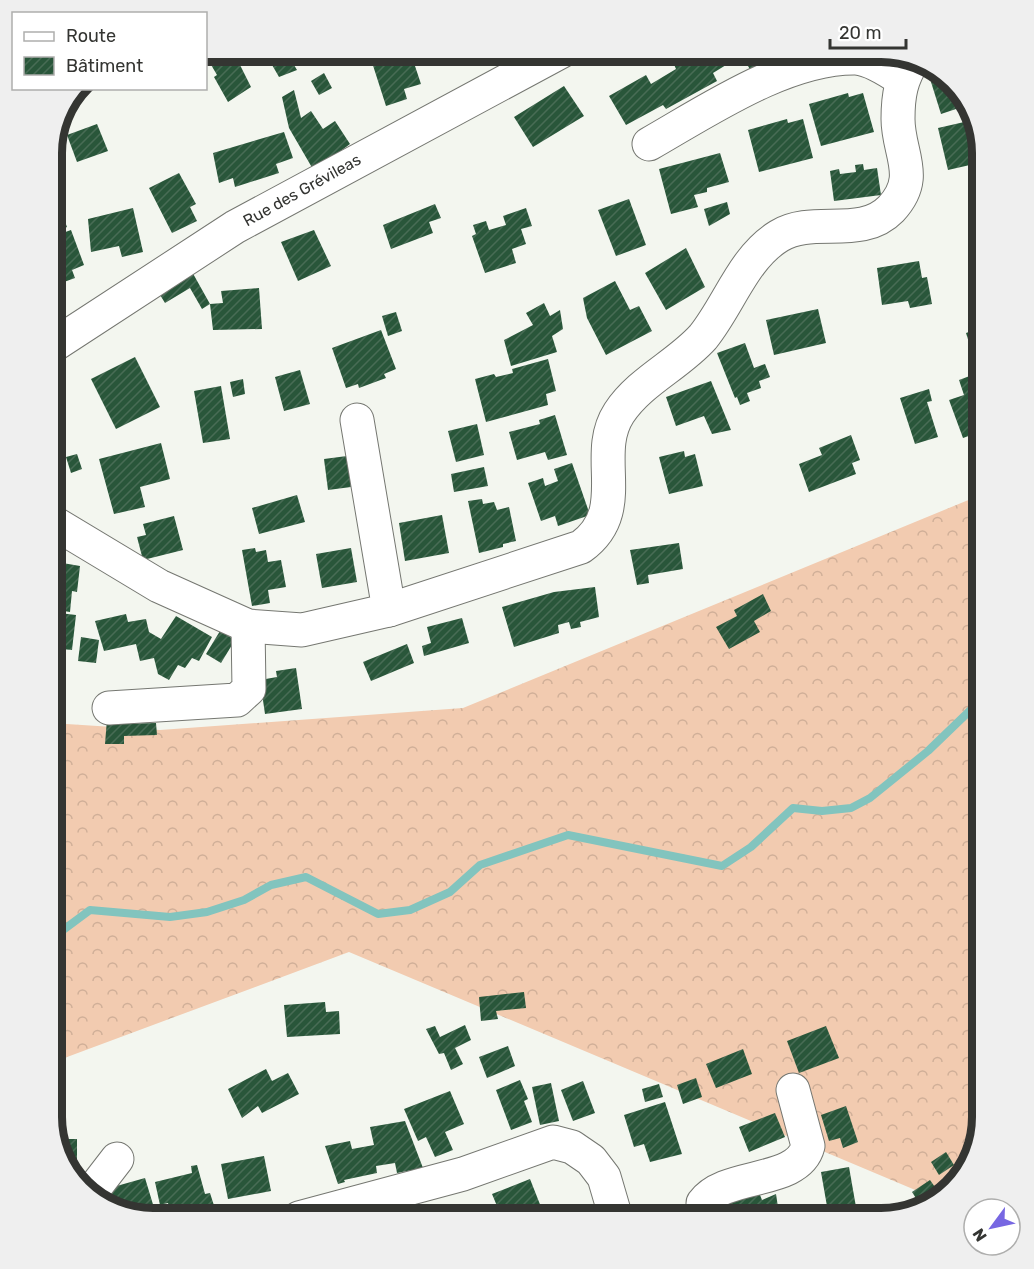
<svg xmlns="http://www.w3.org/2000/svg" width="1034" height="1269" font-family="Rubik,sans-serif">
<defs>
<pattern id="forest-crowns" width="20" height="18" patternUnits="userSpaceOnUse" patternTransform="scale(1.5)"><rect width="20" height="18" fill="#f2cbb0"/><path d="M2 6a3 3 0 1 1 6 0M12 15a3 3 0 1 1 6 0" fill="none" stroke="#d0af98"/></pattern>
<pattern id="building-hatch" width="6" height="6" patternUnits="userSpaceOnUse" patternTransform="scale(1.5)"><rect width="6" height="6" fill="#29563a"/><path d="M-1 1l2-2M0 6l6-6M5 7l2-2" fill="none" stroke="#486c55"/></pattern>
</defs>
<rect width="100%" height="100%" fill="#f3f6ef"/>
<path fill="url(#forest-crowns)" d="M983,494V1117L970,1167L939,1200L349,952L51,1063V723L160,730L463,708Z"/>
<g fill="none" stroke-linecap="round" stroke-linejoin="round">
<path stroke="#82c4be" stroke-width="8" d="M51,939L90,910L170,917L207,912L244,900L271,885L306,877L378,914L410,910L450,892L480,865L568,835L722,866L751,847L793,808L822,811L851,808L870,798L928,751L983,698"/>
</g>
<g fill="url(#building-hatch)">
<path d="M233,51L251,87L228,102L214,77L217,75L210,63Z"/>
<path d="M264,51H305L291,60L297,70L279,77Z"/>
<path d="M374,51H410L421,84L404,89L407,99L386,106L369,53Z"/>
<path d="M435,51H470V52L438,60Z"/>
<path d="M668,51H718L726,65L713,73L717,81L666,109L663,105L626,125L609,96L646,75L651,84L676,69Z"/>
<path d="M761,51L770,67L754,76L745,61Z"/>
<path d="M324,73L332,88L319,95L311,81Z"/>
<path d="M946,77L966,96L968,105L941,114L931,82Z"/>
<path d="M564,86L584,116L533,147L514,117Z"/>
<path d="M294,90L301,118L311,111L323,129L335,121L350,144L314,171L289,128L282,97Z"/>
<path d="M848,93L849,97L863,93L874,132L821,146L809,104Z"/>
<path d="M787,119L788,123L803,119L813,158L759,172L748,130Z"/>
<path d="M973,120L983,152V162L948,170L938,128Z"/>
<path d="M97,124L108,151L77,162L67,135Z"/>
<path d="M284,132L293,158L276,164L279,173L235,187L233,178L219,183L213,153Z"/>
<path d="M720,153L729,182L707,188V192L694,195L698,207L671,214L659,169Z"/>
<path d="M863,164L864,170L877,168L881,195L834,201L830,171L839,169L840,174L856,172L855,165Z"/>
<path d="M179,173L196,204L190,207L197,221L172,233L149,188Z"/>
<path d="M629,199L646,245L616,256L598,210Z"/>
<path d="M727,202L730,214L709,226L704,209Z"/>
<path d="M435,204L441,218L429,222L433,233L391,249L383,225Z"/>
<path d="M133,208L143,252L122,257L119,246L91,252L88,219Z"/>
<path d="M526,208L532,226L521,229L526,244L512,249L516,263L485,273L472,236L476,234L473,225L486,221L489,230L506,225L503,216Z"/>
<path d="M64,219L67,227L51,234V225Z"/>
<path d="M71,230L84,265L72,270L75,278L53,286L51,237Z"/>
<path d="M314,230L331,266L298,281L281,242Z"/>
<path d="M686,248L705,287L666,310L645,273Z"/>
<path d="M919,261L922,278L927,277L932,304L910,308L908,301L882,305L877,268Z"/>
<path d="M191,270L210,304L202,309L190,288L165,303L157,290Z"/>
<path d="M983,277V323H982L970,281Z"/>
<path d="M615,281L630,310L639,306L652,331L606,355L587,318L583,298Z"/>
<path d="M259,288L262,329L213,330L210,304L223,303L221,291Z"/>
<path d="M544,303L550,316L560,310L563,329L552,336L557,352L511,366L504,340L533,325L526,313Z"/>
<path d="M818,309L826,343L774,355L766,320Z"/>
<path d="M396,312L402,331L388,336L382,316Z"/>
<path d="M983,327V356L974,359L966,333Z"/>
<path d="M381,330L396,369L384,374L386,378L359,388L358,384L346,388L332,348Z"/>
<path d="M745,343L754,368L765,364L770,377L759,381L761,388L747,393L750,401L740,405L737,397L735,398L717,353Z"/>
<path d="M135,357L160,407L116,429L91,379Z"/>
<path d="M548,359L556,391L546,394L548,405L486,422L475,379L494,374L496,377L513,373L512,369Z"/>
<path d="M300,370L310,404L284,411L275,377Z"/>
<path d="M983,371V386L974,389L983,413V431L963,438L949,400L964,395L959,380Z"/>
<path d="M243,379L245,394L233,397L230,382Z"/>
<path d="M711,381L731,430L712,434L704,416L676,426L666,397Z"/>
<path d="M221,386L230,439L203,443L194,391Z"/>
<path d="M929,389L932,401L927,402L938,437L915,444L900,398Z"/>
<path d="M555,415L567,455L548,460L545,452L517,460L509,432L540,424L539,420Z"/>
<path d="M477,424L484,455L456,462L448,431Z"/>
<path d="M851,435L860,460L852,463L856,474L809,492L799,464L822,455L819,448Z"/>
<path d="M161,443L170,479L140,487L145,507L114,514L99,459Z"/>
<path d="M684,451L685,457L695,454L703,486L669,494L659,457Z"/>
<path d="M77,454L82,469L71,473L66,457Z"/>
<path d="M347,456L351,487L328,490L324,459Z"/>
<path d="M572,463L590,515L558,526L555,516L541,521L528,483L543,478L545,486L558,481L554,469Z"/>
<path d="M484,467L488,486L454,492L451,474Z"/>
<path d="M297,495L305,522L259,534L252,508Z"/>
<path d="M482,499L483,504L494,502L497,510L509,507L516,541L503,544V547L479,553L468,501Z"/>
<path d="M442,515L449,553L405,561L399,523Z"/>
<path d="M174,516L183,550L143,560L137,537L146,535L143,524Z"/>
<path d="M679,543L683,569L648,575L649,583L637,585L630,550Z"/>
<path d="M255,548L256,552L266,550L268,562L281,560L286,587L268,590L270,603L252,606L242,550Z"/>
<path d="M351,548L357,582L322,588L316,554Z"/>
<path d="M51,561L80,566L77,592L72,591L70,612L51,609Z"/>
<path d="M595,587L599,617L580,622L581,627L571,629L569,622L558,625L559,633L514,647L502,607L554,592Z"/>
<path d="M763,594L771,611L754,621L760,632L729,649L716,627L737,616L734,610Z"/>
<path d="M51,612L76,615L72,650L51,648Z"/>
<path d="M126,614L128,622L146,619L149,632L161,639L176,616L212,637L199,661L192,658L185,668L178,665L169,680L158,674L154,658L140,661L136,644L104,651L95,621Z"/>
<path d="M462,618L469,643L424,656L422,646L431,643L427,627Z"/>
<path d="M220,631L235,640L221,663L206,654Z"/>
<path d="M81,637L99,640L96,663L78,661Z"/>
<path d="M407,644L414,663L371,681L363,662Z"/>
<path d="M296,668L302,709L265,714L260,680L277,677L276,671Z"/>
<path d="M107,719H117V724L156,723L157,735L124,736V744H105Z"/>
<path d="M524,992L526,1008L496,1011L498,1019L481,1021L479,997Z"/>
<path d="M325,1002L326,1012L339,1011L340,1034L287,1037L284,1005Z"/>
<path d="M465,1025L471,1040L455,1048L463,1064L451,1070L444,1053L439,1054L426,1029L435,1026L440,1037Z"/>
<path d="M826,1026L839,1058L799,1073L787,1041Z"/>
<path d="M508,1046L515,1066L487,1078L479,1057Z"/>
<path d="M743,1049L752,1074L716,1088L706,1064Z"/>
<path d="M266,1069L272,1081L288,1073L299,1094L262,1113L258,1106L242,1118L228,1089Z"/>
<path d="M696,1078L702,1097L683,1104L677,1085Z"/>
<path d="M520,1080L528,1099L524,1101L532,1122L511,1130L496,1090Z"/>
<path d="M583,1081L595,1113L573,1121L561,1090Z"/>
<path d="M551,1083L559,1121L540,1125L532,1087Z"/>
<path d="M659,1084L663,1097L645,1102L642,1089Z"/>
<path d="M450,1091L464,1124L445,1132L453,1150L435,1157L426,1137L418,1141L404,1109Z"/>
<path d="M665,1102L682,1154L650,1162L644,1144L634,1147L624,1115Z"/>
<path d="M846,1106L858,1142L843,1148L840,1138L829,1141L821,1115Z"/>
<path d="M775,1113L785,1137L749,1152L739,1127Z"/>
<path d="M405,1121L423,1168L397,1173L395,1163L376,1166L377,1173L344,1180L345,1182L338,1184L325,1146L350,1141L352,1149L374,1145L370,1127Z"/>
<path d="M58,1139H77V1164H65Z"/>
<path d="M946,1152L954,1165L939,1175L931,1162Z"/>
<path d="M264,1156L271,1191L228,1199L221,1164Z"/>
<path d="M197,1165L205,1194L210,1193L218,1218H203L199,1204L170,1211L168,1203L160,1205L155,1182L192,1173L191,1166Z"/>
<path d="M849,1167L856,1207L828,1212L821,1172Z"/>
<path d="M145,1178L155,1211L141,1215L135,1213L134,1209L126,1211L111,1207L106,1189Z"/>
<path d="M530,1179L543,1212L527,1218H502L492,1194Z"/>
<path d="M930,1180L942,1197L921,1206L912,1192Z"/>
<path d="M756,1185L762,1200L776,1194L778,1207L774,1218H720L719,1216L724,1214L719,1198Z"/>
<path d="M814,1205L820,1218H779Z"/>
</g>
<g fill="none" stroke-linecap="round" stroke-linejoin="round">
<g stroke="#757771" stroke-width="35">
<g id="minor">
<path d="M649,144C707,111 786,57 856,58C871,59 889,71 901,79"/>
<path d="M51,347L235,227L562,51"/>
<path d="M357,420L389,610"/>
<path d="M51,521L159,586L248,626L302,630L389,610L581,547C632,510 591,456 619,413C640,381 678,365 703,337C729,305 743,258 779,236C813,215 861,240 891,209C921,177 898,154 898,119C898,95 901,79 914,59"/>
<path d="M109,708L237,700L249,689L248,626"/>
<path d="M90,1194L117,1159"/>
<path d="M299,1218L463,1174L553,1142L572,1147L591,1160L604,1177L616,1218"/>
<path d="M703,1218V1203C725,1172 798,1185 808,1146L793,1090"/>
</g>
</g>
<use href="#minor" stroke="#fff" stroke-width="33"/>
</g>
<g text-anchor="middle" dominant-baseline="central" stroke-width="6" stroke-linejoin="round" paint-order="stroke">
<g font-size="16" fill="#343532" stroke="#fff">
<text transform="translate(302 190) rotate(-29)">Rue des Grévileas</text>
</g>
</g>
<path d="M0 0H1034V1269H0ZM153 62H881A91 91 0 0 1 972 153V1117A91 91 0 0 1 881 1208H153A91 91 0 0 1 62 1117V153A91 91 0 0 1 153 62Z" fill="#efefef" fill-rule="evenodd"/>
<path fill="none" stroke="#343532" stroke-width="8" d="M153 62H881A91 91 0 0 1 972 153V1117A91 91 0 0 1 881 1208H153A91 91 0 0 1 62 1117V153A91 91 0 0 1 153 62Z"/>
<rect x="12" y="12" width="195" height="78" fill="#ffffff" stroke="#aeaead" stroke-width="1.5"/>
<rect x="24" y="32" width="30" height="9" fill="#ffffff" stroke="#aeaead" stroke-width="1.5"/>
<text x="66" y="42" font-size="18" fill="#343532">Route</text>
<rect x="24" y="57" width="30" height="18" fill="url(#building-hatch)" stroke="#aeaead" stroke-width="1.5"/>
<text x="66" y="72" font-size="18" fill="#343532">Bâtiment</text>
<g transform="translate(992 1227) rotate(237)"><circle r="28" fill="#ffffff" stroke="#aeaead" stroke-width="1.5"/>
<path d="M0-4.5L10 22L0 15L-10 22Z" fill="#7767e2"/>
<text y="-9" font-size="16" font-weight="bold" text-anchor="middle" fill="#343532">N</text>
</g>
<path d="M830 39v9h76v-9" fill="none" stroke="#343532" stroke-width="3"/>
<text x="839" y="39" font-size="18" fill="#343532" stroke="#ffffff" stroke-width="4.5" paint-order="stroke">20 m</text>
</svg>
